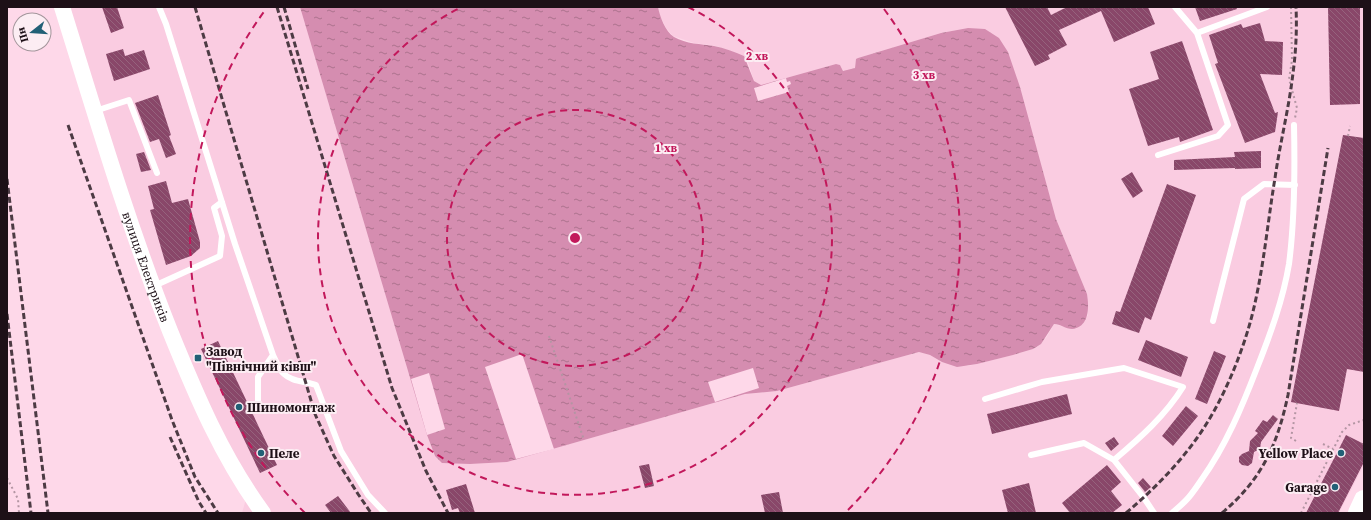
<svg xmlns="http://www.w3.org/2000/svg" width="1371" height="520" font-family="'Source Serif 4',serif">
<defs>
<pattern id="water-ripples" width="26" height="14" patternUnits="userSpaceOnUse"><rect width="26" height="14" fill="#d58db0"/><path d="M2 4q2-2 4 0t4 0M15 11q2-2 4 0t4 0" fill="none" stroke="#ac728e"/></pattern>
<pattern id="building-back-hatch" width="6" height="6" patternUnits="userSpaceOnUse"><rect width="6" height="6" fill="#894769"/><path d="M-1 5l2 2M0 0l6 6M5-1l2 2" fill="none" stroke="#96637d"/></pattern>
</defs>
<rect width="100%" height="100%" fill="#fed8e9"/>
<path fill="#facce1" d="M62 7H300L427 435 435 456 470 464 507 462 745 394 777 391 919 352 930 355 942 362 968 366 977 364 1013 355 1033 349 1046 338 1054 324 1071 329 1078 327 1085 320 1088 315V305L1087 294 1056 219 1028 118 968 28 941 33 858 58 856 61 855 68 848 71H843L840 65 836 64 761 85 754 81 748 62 744 56 737 53 716 46 694 43 673 36 666 28 660 16 658 7H1364V465L1339 513H242L248 492 197 398Z"/>
<path fill="url(#water-ripples)" d="M300 7H658C660 17 665 31 674 37 686 44 701 44 714 46 724 48 735 52 744 56L754 81 761 85 836 64 840 65 843 71 855 68 856 59 858 58 941 33 968 28 985 29 999 38 1008 52 1020 87 1056 219 1087 294C1089 306 1090 327 1072 329 1066 329 1060 324 1054 324L1041 344 1033 349 1013 355 977 364 957 367 942 362 930 355 919 352 777 391 745 394 507 462 470 464 442 463 435 456 427 435Z"/>
<path fill="#fed8e9" d="M786 78 787 82 790 81 791 84 787 86 789 92 758 101 754 88Z
M522 354 554 449 516 459 485 367Z
M753 368 759 388 715 402 708 382Z
M429 373 445 429 427 435 411 379Z"/>
<path fill="url(#building-back-hatch)" d="M102 7H117L124 28 111 33Z
M1005 7H1047L1051 15 1067 7H1148L1155 24 1114 42 1101 11 1059 30 1067 45 1048 55 1050 59 1035 66Z
M1195 7H1236L1237 9 1200 21Z
M1328 7H1360V104L1330 105Z
M1260 23 1265 41 1283 42 1282 75 1260 74 1275 113 1278 112 1275 132 1245 143 1215 64 1218 63 1209 35 1241 24 1243 28Z
M1182 41 1213 130 1180 142 1179 137 1148 146 1129 89 1159 79 1150 52Z
M123 49 125 56 144 50 150 69 114 81 106 54Z
M158 95 171 135 169 136 176 154 166 158 159 139 150 142 135 103Z
M1343 135 1364 138V372L1347 369 1339 411 1291 402Z
M1261 151V168L1235 169V168L1174 170V160L1235 157 1234 152Z
M144 152 151 170 141 172 136 154Z
M1132 172 1143 191 1133 198 1121 179Z
M166 181 172 203 188 199 200 242V248L191 256 166 265 150 210 154 209 148 186Z
M1167 184 1196 195 1151 320 1145 317 1139 333 1112 324 1116 311 1120 312Z
M1146 340 1188 357 1181 377 1138 360Z
M218 341 277 465 260 473 201 349Z
M1214 351 1226 356 1207 404 1195 399Z
M1067 394 1072 414 992 434 987 414Z
M1186 406 1198 416 1173 446 1162 436Z
M1273 415 1278 419 1261 442 1260 449 1254 452 1252 463 1248 466 1242 465 1239 462V457L1242 454 1249 451 1250 441 1258 433 1255 431 1263 420 1267 422Z
M1346 435 1364 444V462L1338 513H1306Z
M1114 437 1119 444 1111 451 1105 443Z
M649 464 654 486 645 488 639 466Z
M1107 465 1121 482 1111 491 1122 505 1112 513H1070L1062 503Z
M1143 478 1151 487 1145 492 1138 483Z
M1029 483 1036 513H1008L1002 490Z
M466 484 475 513H460L458 508 452 510 446 490Z
M779 492 783 513H765L761 495Z
M338 496 351 513H331L325 505Z"/>
<g fill="none" stroke-linecap="round" stroke-linejoin="round">
<path stroke="#b395a3" stroke-width="2" stroke-dasharray="2 3" stroke-linecap="butt" d="M1291 7 1292 60 1289 79 1297 108 1295 118
M1348 136 1350 126
M549 336 584 440
M1296 441 1291 438 1297 403
M1323 444 1333 449
M7 478 18 499 19 513
M1301 513 1342 432 1349 425 1364 420"/>
<path stroke="#fff" stroke-width="6" d="M159 7 166 24 235 244 273 355 258 377V401
M1175 7 1197 33 1267 7
M95 111 129 100 157 173
M1158 155 1218 136 1228 125 1197 33
M154 286 220 256 222 236 214 208 222 202
M1213 321 1244 199 1264 184 1295 185
M273 355C276 361 279 370 284 374 292 382 306 381 316 385L341 451 368 495 385 513
M985 399 1042 382 1124 368 1183 387C1165 416 1140 438 1114 460
M1031 455 1084 443 1114 460 1144 498 1154 513
M1172 513C1178 508 1184 503 1189 497 1194 491 1198 485 1202 479 1226 445 1242 407 1257 368 1270 335 1283 300 1289 264 1295 218 1295 171 1294 125"/>
<path stroke="#fff" stroke-width="16" id="s1" d="M62 7C96 116 128 225 170 331 196 395 222 457 263 513"/>
<path stroke="#fff" stroke-width="20" d="M1358 513 1364 500"/>
<path stroke="#4d3b44" stroke-width="3" stroke-dasharray="6 3" stroke-linecap="butt" d="M195 7 315 414 334 456 358 494 371 513
M277 7 392 388 426 471 448 513
M284 7 308 89
M68 125 172 420 195 477 218 513
M7 179 48 513
M7 314 31 513
M170 437 199 502 206 513
M1126 513C1152 491 1177 466 1197 438 1220 406 1239 362 1250 323 1263 276 1267 226 1275 178 1280 143 1289 108 1293 73 1296 51 1297 29 1296 7
M1222 513C1262 479 1277 446 1288 395L1328 148"/>
</g>
<g fill="none" stroke="#c2185b" stroke-width="2" stroke-dasharray="7 5">
<circle cx="575" cy="238" r="128"/>
<path d="M688 7A257 257 0 1 1 462 7"/>
<path d="M305 513A385 385 0 0 1 266 9M884 9A385 385 0 0 1 845 513"/>
</g>
<g fill="#216076" stroke="#fcedf3" stroke-width="1.5">
<rect x="194" y="354" width="8" height="8" rx="2"/>
<circle cx="239" cy="407" r="4"/>
<circle cx="261" cy="453" r="4"/>
<circle cx="1341" cy="453" r="4"/>
<circle cx="1335" cy="487" r="4"/>
</g>
<g text-anchor="middle" stroke-width="4" stroke-linejoin="round" paint-order="stroke">
<g font-size="13" fill="#1d1017" stroke="#fcedf3">
<text dy="5" stroke="none"><textPath href="#s1" startOffset="273">вулиця Електриків</textPath></text>
</g>
<g font-size="13" font-weight="bold" fill="#1d1017" stroke="#fcedf3" text-anchor="start">
<text x="206" y="356">Завод<tspan x="206" dy="15">"Північний кiвш"</tspan></text>
<text x="247" y="412">Шиномонтаж</text>
<text x="269" y="458">Пеле</text>
<text x="1333" y="458" text-anchor="end">Yellow Place</text>
<text x="1327" y="492" text-anchor="end">Garage</text>
</g>
</g>
<circle cx="575" cy="238" r="6" fill="#c2185b" stroke="#fcedf3" stroke-width="2"/>
<g font-size="12" text-anchor="middle" font-weight="bold" fill="#c2185b" stroke="#fcedf3" stroke-width="4" stroke-linejoin="round" paint-order="stroke">
<text x="757" y="60">2 хв</text>
<text x="924" y="79">3 хв</text>
<text x="666" y="152">1 хв</text>
</g>
<rect width="1371" height="520" fill="none" stroke="#1d1017" stroke-width="16"/>
<g transform="translate(32 32) rotate(253)"><circle r="19" fill="#fcedf3" stroke="#a3959b"/>
<path d="M0-3L7 15L0 10L-7 15Z" fill="#216076"/>
<text y="-6" font-size="11" font-weight="bold" text-anchor="middle" fill="#1d1017">Пн</text>
</g>
</svg>
